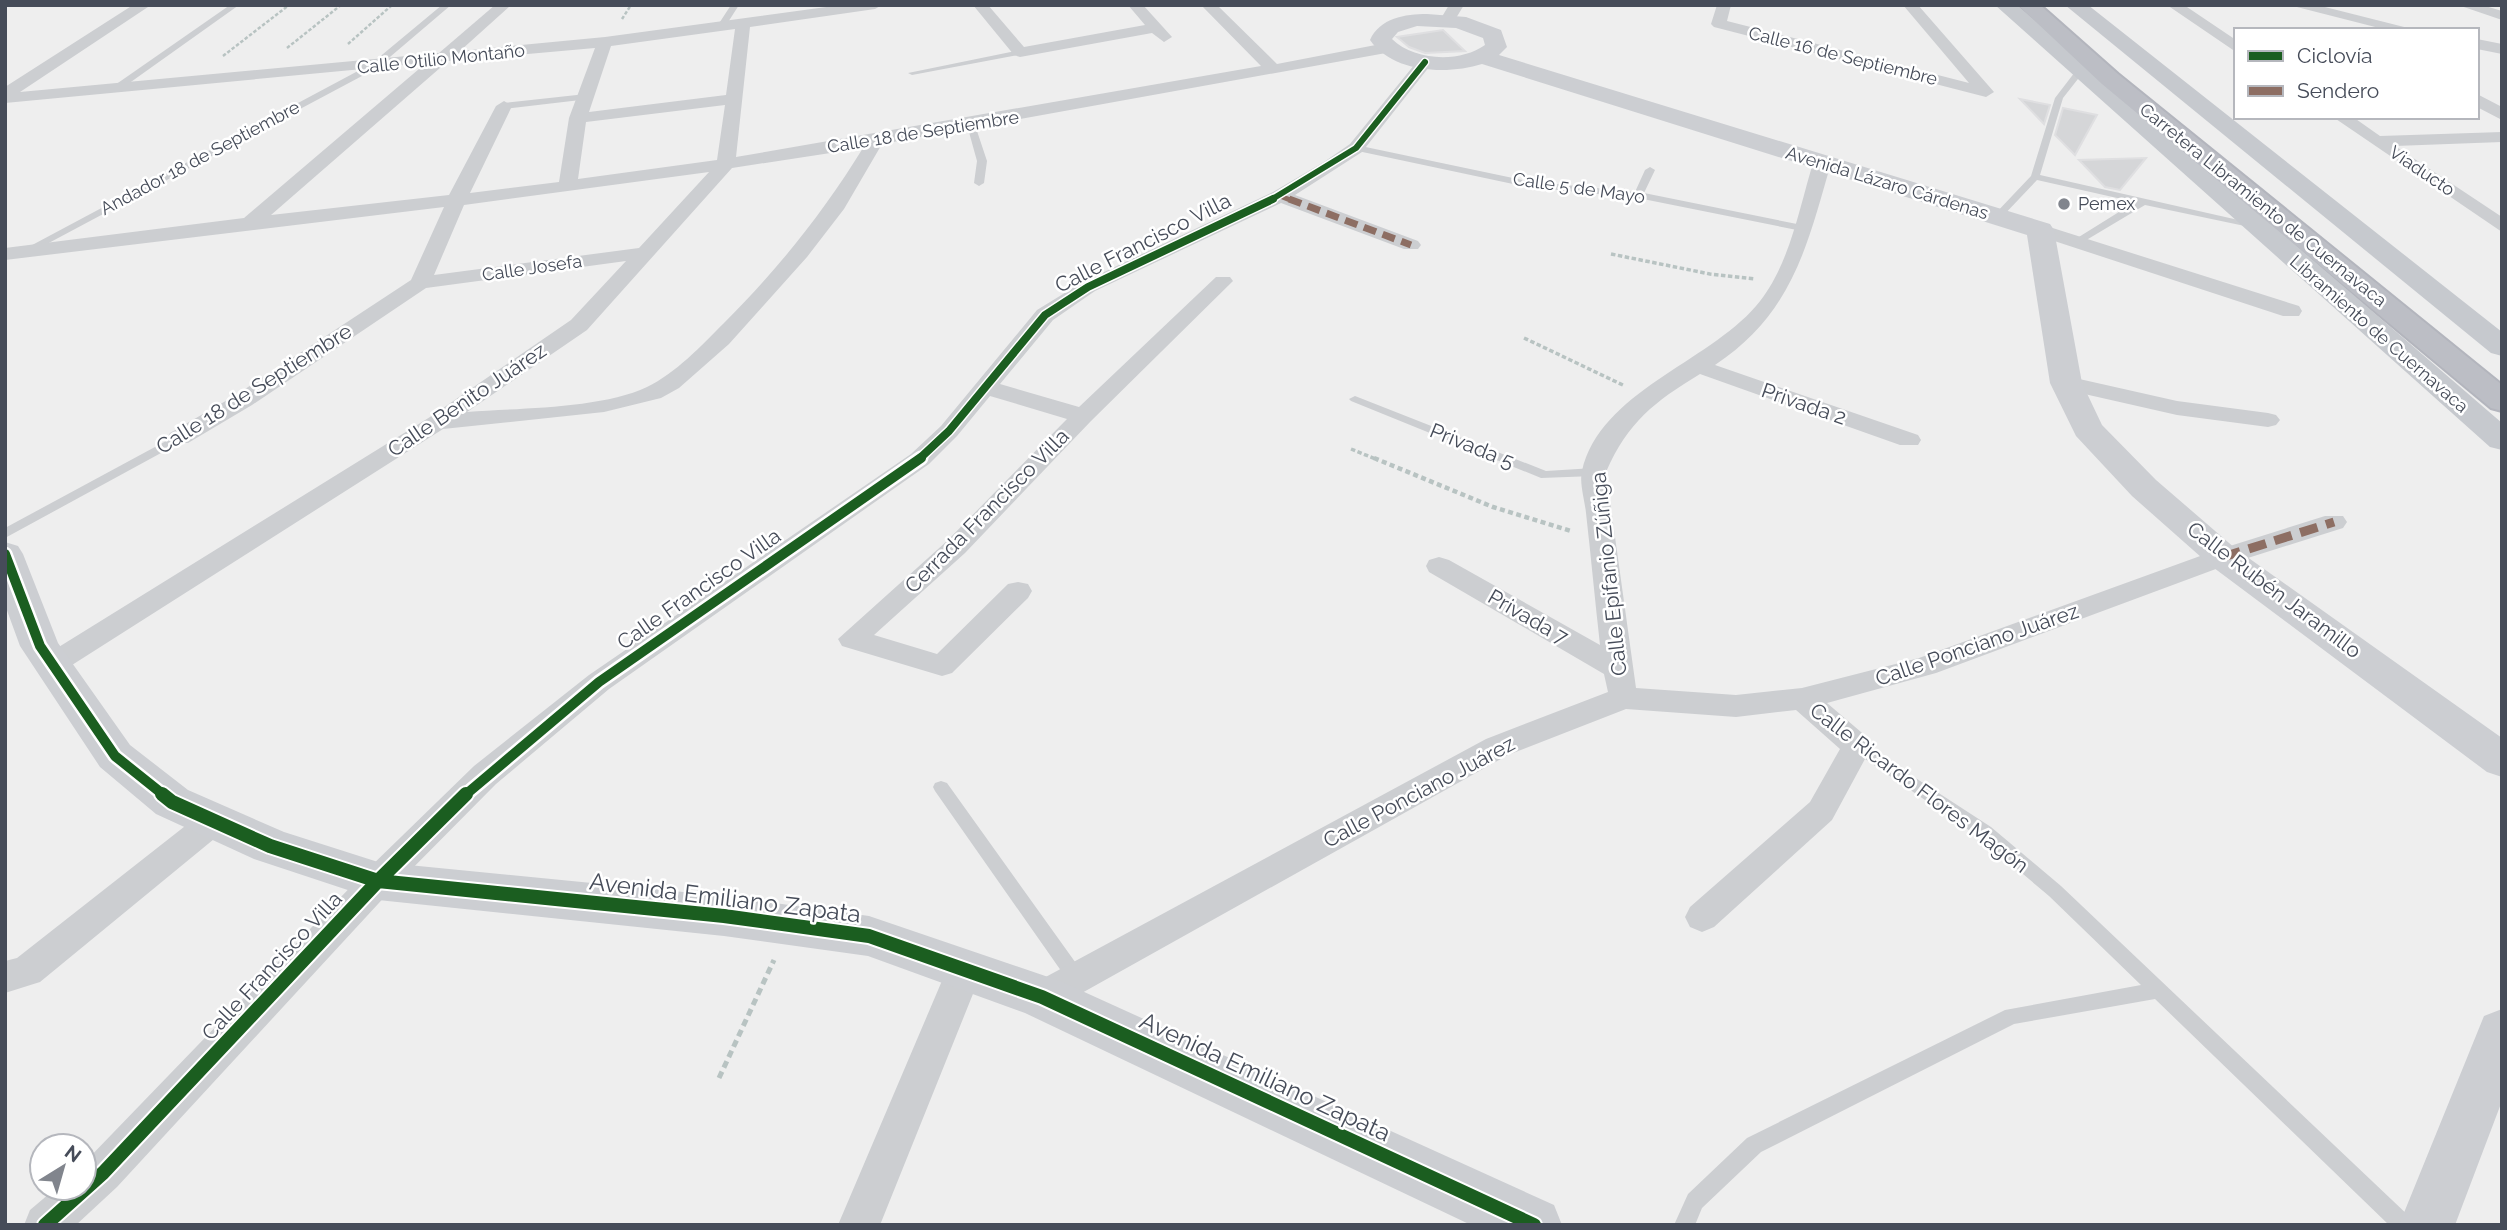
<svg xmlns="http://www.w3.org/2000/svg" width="2507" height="1230" font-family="Raleway,sans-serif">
<rect width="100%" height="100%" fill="#eee"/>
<path fill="#d5d6d8" stroke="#dfdfe1" stroke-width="2" d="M1443 30 1465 51 1425 53 1409 47 1397 37Z
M2020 99 2050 105 2044 124Z
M2063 108 2097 115 2075 155 2055 135Z
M2146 158 2120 190 2105 187 2079 160Z"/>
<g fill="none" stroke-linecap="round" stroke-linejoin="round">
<defs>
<path id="highway" d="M2018 5H2040L2118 74 2502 385V411L2491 408 2102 84Z"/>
</defs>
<use href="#highway" stroke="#b3b5bd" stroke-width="4"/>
<path stroke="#b8c3c2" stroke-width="2.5" stroke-dasharray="3.5 2" stroke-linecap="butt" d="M622 19 631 5
M348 44 392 5
M287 48 341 5
M223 56 289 5"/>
<path stroke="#b8c3c2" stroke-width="3.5" stroke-dasharray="4.5 2.5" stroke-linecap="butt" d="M1611 254 1710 274 1755 279
M1524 338 1625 386
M1351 449 1378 460"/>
<path stroke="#b8c3c2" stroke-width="4.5" stroke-dasharray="5 3.5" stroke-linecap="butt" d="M1374 458 1493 507 1571 531"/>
<path stroke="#b8c3c2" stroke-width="5" stroke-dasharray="7 4.5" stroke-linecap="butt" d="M719 1078 774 960"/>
<path fill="#ccced1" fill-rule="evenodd" d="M230 5H239L121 89H115V85Z
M442 5H451L377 68 30 253 21 251 371 64Z
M731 5H739L723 30H717L716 28Z
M1020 50 1024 52 1023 54 912 75 908 73Z
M2078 68 2085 70 2063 98 2040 175 2256 224 2259 225V229L2145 205 2078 245 2073 242 2074 240 2135 202 2037 180 2000 219H1994V215L2031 176 2055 98Z
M586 94 590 97 589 99 504 109 500 106 504 103Z
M971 122 975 125 987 161 984 183 979 186 974 183 977 161 967 125Z
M1356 145 1527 181 1635 192 1645 170 1650 167 1655 170 1644 193 1802 225 1807 228 1802 231 1638 198 1527 187 1353 150 1352 148Z
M1355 396 1546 471 1594 468 1600 472 1594 476 1541 478 1351 401 1349 399Z
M179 434 185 438 183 441 5 538V528Z
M1857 740 1991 827 2061 886 2411 1218 2414 1225H2389L2155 999 2014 1024 1761 1152 1702 1208 1695 1225H1674L1688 1194 1747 1138 2005 1010 2141 985 2049 896 1979 837 1852 750 1849 746 1852 742Z
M941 781 947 783 1083 973 1086 979 1083 985 1077 987 1071 985 935 791 933 787 935 783Z"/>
<path fill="#ccced1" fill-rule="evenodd" d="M133 5H151L20 92 439 53 495 5H511L460 51 605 37 841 5H882L875 9 750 27 736 157 1261 66 1201 5H1217L1277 64 1386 43 1394 48 1386 53 882 144 844 209 807 257 729 344 679 388 661 398 604 412 443 429 61 672 51 675 41 672 36 665 41 658 430 417 571 320 626 261 426 288 252 405 188 443H170L167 438 170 433 236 395 411 280 444 207 5 260V248L244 218 426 63 5 103V87ZM735 29 726 95 589 112 611 46ZM595 48 569 118 559 182 470 193 512 106 504 101 496 106 449 195 271 215 448 61ZM725 105 717 160 578 179 586 122ZM863 148C823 213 778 269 724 323 701 346 676 373 647 387 601 409 518 408 467 412L587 330 732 168ZM709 172 639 248 434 275 464 205Z
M973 5H988L1024 47 1145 25 1128 5H1143L1172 37 1164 42 1152 33 1020 57 1014 55Z
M1449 5H1464L1453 23 1448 25 1440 20Z
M1717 5H1731L1727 21 1969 83 1903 5H1918L1994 92 1986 97 1714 27 1711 24Z
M2167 5H2184L2236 40V52Z
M2289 5H2317L2416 30H2387Z
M2458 5H2482L2502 11V20Z
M2477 39 2502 44V54L2477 49Z
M1425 57 1433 62 1362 152 1295 195 1418 241 1421 245 1418 249H1404L1281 203 1095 291 1053 320 1000 384 1079 407 1216 277H1230L1233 281 1091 421 965 553 874 635 937 654 1008 584 1018 582 1028 584 1032 591 1028 598 952 673 942 676 842 646 838 639 947 541 1067 419 990 396 957 436 929 464 609 689 496 784 390 891 117 1187 76 1225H24L30 1210 56 1188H84V1163L366 871 474 766 589 675 911 454 941 426 1037 310 1081 283 1273 192 1324 162 1350 144 1419 59Z
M2477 94 2502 107V120L2477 107Z
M2333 117H2353L2380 136 2502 132V142L2395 146 2502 217V232Z
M1822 158 1831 163C1807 247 1792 314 1715 365L1918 435 1921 440 1918 445H1900L1700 374C1654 402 1628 422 1606 472L1636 688 1736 695 1802 688 1919 658 2214 551 2325 516H2343L2347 522 2343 528 2232 563 1936 673 1827 703 1868 738 1872 746 1832 820 1714 927 1702 932 1690 927 1685 917 1690 907 1810 802 1840 749 1796 710 1736 717 1626 709 1508 755 1055 1008 1042 1013 1029 1008 1024 997 1029 986 1486 739 1608 692 1604 674 1429 572 1426 566 1429 560 1439 557 1449 560 1600 645C1595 601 1591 557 1586 513 1585 501 1579 483 1582 471 1600 392 1707 363 1756 306 1789 268 1799 209 1813 163Z
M2040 224 2299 306 2302 311 2299 316H2283L2033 234 2030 230Z
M2066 376 2177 401 2268 413 2276 415 2280 420 2276 425 2268 427 2177 415 2058 388 2055 383Z
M214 808 225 812 230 821 225 830 40 982 5 993V961L17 958 203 812Z
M965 954 978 958 983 969 880 1225H838L947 969 952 958Z"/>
<path fill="#ccced2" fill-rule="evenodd" d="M1427 14 1466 17 1501 30 1507 47 1499 55 2050 224 2054 230 2082 383 2102 425 2156 480 2236 549 2502 738V777L2487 772 2210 565 2132 496 2076 436 2050 383 2027 235 1482 64C1447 75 1393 73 1370 40 1380 18 1405 14 1427 14ZM1417 26 1456 28 1483 38 1485 45C1460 63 1414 61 1392 39L1398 32Z
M5 542 18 546 23 554 58 643 130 745 188 790 284 832 378 862 724 896 869 916 1060 981 1554 1205 1562 1225H1471L1025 1013 868 956 724 936 378 900 254 859 156 814 100 767 20 646 5 605Z
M2502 1009V1101L2455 1225H2399L2484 1016Z"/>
<path fill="#c6c9ce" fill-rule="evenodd" d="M1995 5H2017L2502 423V450L2490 447Z
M2065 5H2088L2502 332V356L2491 353Z"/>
<use href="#highway" fill="#bcbec5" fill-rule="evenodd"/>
<path stroke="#8d6e63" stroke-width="5" stroke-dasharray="10 5" stroke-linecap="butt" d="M1280 196 1293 201"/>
<path stroke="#8d6e63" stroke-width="7" stroke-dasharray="13 7" stroke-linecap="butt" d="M1289 199 1411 245"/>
<path stroke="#8d6e63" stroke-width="9" stroke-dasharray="18 9" stroke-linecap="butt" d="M2223 557 2334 522"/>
<defs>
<path id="cycleway-far3" d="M1269 201 1356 148 1425 62"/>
<path id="cycleway-far2" d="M918 460 949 431 1045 315 1088 287 1273 199"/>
<path id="cycleway-far1" d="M5 554 40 646 115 756 165 796
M464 796 599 682 921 458"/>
<path id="cycleway" d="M162 794 172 802 270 846 378 881 724 916 869 936 1042 997 1534 1225
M45 1225 103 1173 378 881 466 794"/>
</defs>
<use href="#cycleway-far3" stroke="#fff" stroke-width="9"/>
<use href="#cycleway-far2" stroke="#fff" stroke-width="11"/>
<use href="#cycleway-far1" stroke="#fff" stroke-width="15"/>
<use href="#cycleway" stroke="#fff" stroke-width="18"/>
<use href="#cycleway-far3" stroke="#1b5e20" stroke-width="6"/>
<use href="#cycleway-far2" stroke="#1b5e20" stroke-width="8"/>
<use href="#cycleway-far1" stroke="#1b5e20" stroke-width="10"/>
<use href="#cycleway" stroke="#1b5e20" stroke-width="14"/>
</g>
<circle fill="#81858d" stroke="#fff" stroke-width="2.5" cx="2064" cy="204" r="7"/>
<g text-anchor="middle" stroke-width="5" stroke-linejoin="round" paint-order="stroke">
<g font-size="18" fill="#464c59" stroke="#fff">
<text transform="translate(1843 56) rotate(14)" y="6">Calle 16 de Septiembre</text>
<text transform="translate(441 59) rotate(-6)" y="6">Calle Otilio Montaño</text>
<text transform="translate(923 132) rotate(-9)" y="6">Calle 18 de Septiembre</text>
<text transform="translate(200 158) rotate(-28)" y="6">Andador 18 de Septiembre</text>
<text transform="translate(2422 171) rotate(34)" y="6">Viaducto</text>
<text transform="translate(1887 183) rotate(17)" y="6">Avenida Lázaro Cárdenas</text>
<text transform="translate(1579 188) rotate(8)" y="6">Calle 5 de Mayo</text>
<text transform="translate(2263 205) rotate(39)" y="6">Carretera Libramiento de Cuernavaca</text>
<text transform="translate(532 268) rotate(-8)" y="6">Calle Josefa</text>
<text transform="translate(2379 334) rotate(41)" y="6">Libramiento de Cuernavaca</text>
</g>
<g font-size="18" fill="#464c59" stroke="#fff" text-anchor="start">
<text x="2078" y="210">Pemex</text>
</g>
<g font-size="21" fill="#464c59" stroke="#fff">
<text transform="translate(1143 243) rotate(-27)" y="7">Calle Francisco Villa</text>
<text transform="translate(254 389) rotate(-32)" y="7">Calle 18 de Septiembre</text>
<text transform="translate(467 400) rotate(-34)" y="7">Calle Benito Juárez</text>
<text transform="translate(1804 404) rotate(19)" y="7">Privada 2</text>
<text transform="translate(1472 446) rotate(22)" y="7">Privada 5</text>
<text transform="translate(987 511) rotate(-45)" y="7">Cerrada Francisco Villa</text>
<text transform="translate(1609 574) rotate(-96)" y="7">Calle Epifanio Zúñiga</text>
<text transform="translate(699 589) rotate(-35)" y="7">Calle Francisco Villa</text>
<text transform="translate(2274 590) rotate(37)" y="7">Calle Rubén Jaramillo</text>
<text transform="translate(1528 617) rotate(30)" y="7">Privada 7</text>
<text transform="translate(1977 645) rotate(-19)" y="7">Calle Ponciano Juárez</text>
<text transform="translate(1919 788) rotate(37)" y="7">Calle Ricardo Flores Magón</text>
<text transform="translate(1419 792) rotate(-28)" y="7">Calle Ponciano Juárez</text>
<text transform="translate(272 966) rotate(-47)" y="7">Calle Francisco Villa</text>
</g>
<g font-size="24" fill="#464c59" stroke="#fff">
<text transform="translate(725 898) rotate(7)" y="8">Avenida Emiliano Zapata</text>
<text transform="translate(1265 1077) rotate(25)" y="8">Avenida Emiliano Zapata</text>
</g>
</g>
<rect width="2507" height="1230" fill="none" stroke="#464c59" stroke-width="14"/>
<rect x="2234" y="28" width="245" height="91" fill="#ffffff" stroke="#b5b7bd" stroke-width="2"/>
<rect x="2248" y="51" width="35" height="10" fill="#1b5e20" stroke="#b5b7bd" stroke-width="2"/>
<text x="2297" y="63" font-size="21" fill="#464c59">Ciclovía</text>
<rect x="2248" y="86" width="35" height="10" fill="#8d6e63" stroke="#b5b7bd" stroke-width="2"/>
<text x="2297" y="98" font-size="21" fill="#464c59">Sendero</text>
<g transform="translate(63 1167) rotate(37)"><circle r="33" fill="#ffffff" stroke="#b5b7bd" stroke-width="2"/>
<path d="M0-5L12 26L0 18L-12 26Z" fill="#81858d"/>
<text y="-10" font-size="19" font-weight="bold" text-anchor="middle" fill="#464c59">N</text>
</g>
</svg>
